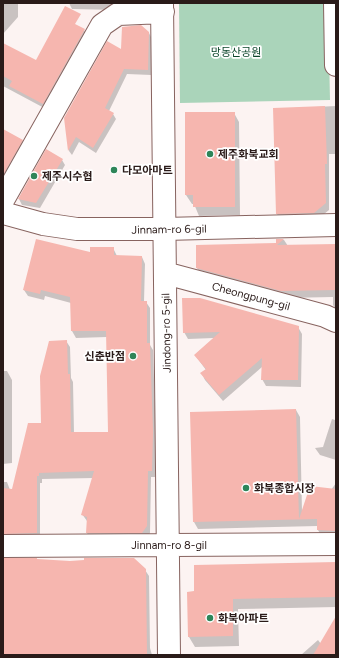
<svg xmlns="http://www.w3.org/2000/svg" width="339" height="658" font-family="Figtree,'Noto Sans KR',sans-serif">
<rect width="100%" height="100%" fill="#fcf3f2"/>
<path fill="#aad4ba" d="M179 3H328L330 100 180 103Z"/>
<path fill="#0003" d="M3 3H18V17L3 34Z
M69 3H156L118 10 72 9Z
M60 17 84 30 88 36 46 109 3 86V44L36 62Z
M149 33 152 39 151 75 127 74 109 111 113 114 116 119 96 153 79 142 72 155 69 151 65 118 122 50Z
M336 106V154H329V210L318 219 281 220 277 214 274 109Z
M186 113H234L239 122 240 215 199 216 194 204H192L186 195Z
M3 130 22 140 25 146 3 185Z
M47 150 62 160 65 165 40 208 22 205 19 199Z
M277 240H284L288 246 336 245V310L333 305V297L285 298 201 275 197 268 277 244Z
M3 243 4 245 3 280Z
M113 248 117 256 142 257 145 264 144 302H146L150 308V345L153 350 156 439 155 477H151L150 533 145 539H90L87 533V521L82 514 94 478 42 479V483H40V539L3 541V482H7L10 490H13L42 424 66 341 70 347 71 378 73 382 74 433H109L107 337 76 338 72 331 71 303 45 296 44 300 28 296 24 290 90 254Z
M298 327 302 334 301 387 266 386 262 379V367L223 401 205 380 202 374 206 370 195 355 214 338 188 339 184 332Z
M3 371H7L12 380V463L3 464Z
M296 410 300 417 302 512 331 490 336 483V538L322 537 318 530V526L198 529 194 522Z
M332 419 335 420 336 419V460L320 455 315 448 323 447Z
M336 563V607L238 609 239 646 195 647 189 637 195 592Z
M3 564 145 570 149 576 150 648 152 655H3Z
M336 625V655H301L318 640 321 644Z"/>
<path fill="#f6b6af" d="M65 6 81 14 75 24 85 29 43 104 9 86 12 81 3 76V43L36 60Z
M141 25 149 32 148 70 124 69 105 108 114 113 93 148 76 137 68 151 64 118 107 41 121 49 122 27Z
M325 106 327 164H325L326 203 314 213 276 214 273 108Z
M185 112H235V207H193V195H185Z
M3 129 23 140 3 175Z
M46 149 63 159 36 203 18 199Z
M36 239 90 252V247H114V255L142 256 141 301H147V343H150L153 432 152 471H148L147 526 142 533H86L87 517 81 515 94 471 39 473V476H37V533L3 534V488L12 489 28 423H41L40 376 49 341 67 340 68 374H70L71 432H108L106 331H71L70 297 41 290 40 294 23 290Z
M276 239H284L277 245 336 244V290L281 291 196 268V245L276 243Z
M182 298H200L299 326 298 380H261L262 358 219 395 200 373 206 369 194 355 220 332 183 333Z
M296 409 299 519 310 486 336 489V531L317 530V519L193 522 190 412Z
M3 558H37V559L70 561 84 560V558H134L146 569 147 655H3Z
M336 562V597L233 599V636L188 637 187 592 194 591V565Z
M336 616V655H313Z"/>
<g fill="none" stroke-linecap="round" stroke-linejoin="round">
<defs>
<path id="minor" d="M162 3 169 655
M335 3 336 65
M3 200 102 25 118 14 163 12
M3 213 43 224 77 229H164L336 225
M165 273 325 316 336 321
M3 546 336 544"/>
</defs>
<use href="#minor" stroke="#87635f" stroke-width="24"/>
<use href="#minor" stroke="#fff" stroke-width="22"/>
</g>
<g fill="#2e8559" stroke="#fff" stroke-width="1.5">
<circle cx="210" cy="154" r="4"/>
<circle cx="114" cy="170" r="4"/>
<circle cx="34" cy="176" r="4"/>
<circle cx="133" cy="356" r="4"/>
<circle cx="246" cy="488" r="4"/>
<circle cx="210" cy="618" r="4"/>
</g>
<g text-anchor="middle" stroke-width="3.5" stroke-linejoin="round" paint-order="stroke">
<g font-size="11" fill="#0b452a" stroke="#fff">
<text x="236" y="56">망동산공원</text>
</g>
<g font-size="11" font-weight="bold" fill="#2a1b19" stroke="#fff" text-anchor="start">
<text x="218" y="158">제주화북교회</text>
<text x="122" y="174">다모아마트</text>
<text x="42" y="180">제주시수협</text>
<text x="125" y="360" text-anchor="end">신춘반점</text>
<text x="254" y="492">화북종합시장</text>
<text x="218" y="622">화북아파트</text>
</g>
<g font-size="11" fill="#2a1b19" stroke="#fff">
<text transform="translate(169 229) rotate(-1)" y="4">Jinnam-ro 6-gil</text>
<text transform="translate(251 296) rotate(15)" y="4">Cheongpung-gil</text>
<text transform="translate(166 333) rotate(-91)" y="4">Jindong-ro 5-gil</text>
<text x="169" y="549">Jinnam-ro 8-gil</text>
</g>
</g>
<rect width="339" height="658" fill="none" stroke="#2a1b19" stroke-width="8"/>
</svg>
